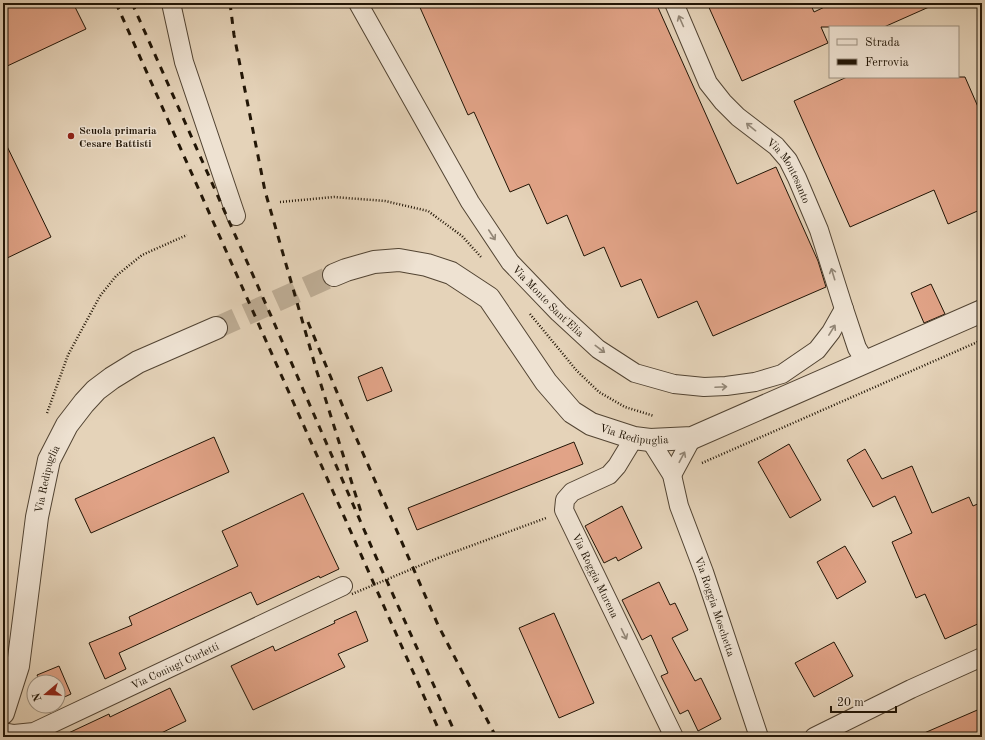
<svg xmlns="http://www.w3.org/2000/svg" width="985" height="740" font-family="'Old Standard TT',serif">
<rect width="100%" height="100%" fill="#e5d3b9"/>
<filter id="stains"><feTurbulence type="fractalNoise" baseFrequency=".005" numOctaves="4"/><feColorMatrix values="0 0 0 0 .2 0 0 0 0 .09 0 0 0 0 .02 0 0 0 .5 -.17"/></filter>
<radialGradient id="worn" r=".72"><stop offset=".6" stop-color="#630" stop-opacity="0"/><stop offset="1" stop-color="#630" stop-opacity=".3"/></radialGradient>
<path fill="#e1a387" stroke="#211506" d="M3 3H73L86 29 3 68Z
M418 3H656L737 184 776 167 818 261 826 287 713 336 697 301 658 318 641 279 621 287 604 247 584 256 567 215 547 224 529 184 510 192 474 112 468 115Z
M707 3H810L814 12 833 3H938L884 27H821L828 43 742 81Z
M847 77H965L982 116V209L948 224 934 190 850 227 794 101Z
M3 138 51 237 3 260Z
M931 284 945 314 924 323 911 293Z
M382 367 392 391 367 401 358 377Z
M214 437 229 472 91 533 75 499Z
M574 442 583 464 417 530 408 508Z
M789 444 821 500 790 518 758 462Z
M865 449 882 479 912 466 932 513 969 497 973 506 982 502V622L945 639 925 594 916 598 892 542 912 533 895 496 873 507 847 460Z
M303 493 339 569 320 578 319 576 257 605 251 592 119 653 126 669 105 679 89 643 132 625 129 617 238 566 222 531Z
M622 506 642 548 618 561 616 557 604 563 585 526Z
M845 546 866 582 837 599 817 562Z
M659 582 670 605 675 603 688 630 672 638 695 681 701 678 721 719 698 731 688 710 680 714 661 676 668 673 651 635 642 640 622 600Z
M356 611 368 641 338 654 345 667 253 710 231 666 273 646 275 651 335 623 334 621Z
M554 613 594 703 559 718 519 628Z
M834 642 853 676 814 697 795 663Z
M59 666 71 694 58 700V682H40L37 675Z
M170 688 186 721 153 737H60L109 714 110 717Z
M34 690V703L29 692Z
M982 708V737H915Z"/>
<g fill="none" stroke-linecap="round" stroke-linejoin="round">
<path stroke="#bead95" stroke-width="22" stroke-dasharray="22 11" stroke-linecap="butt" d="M216 328 334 275"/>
<defs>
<g id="minor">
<path d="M171 3 184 62 236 216"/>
<path id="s1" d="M358 3 470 202 510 262 559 313 598 349 635 373 674 384 704 387 726 386 755 382 782 374 817 350 831 332 844 309"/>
<path id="s2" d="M674 3 708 83 723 102 738 117 776 146 788 160 797 178 819 230 844 309 857 348 866 363"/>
<path id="s3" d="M634 438 617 466 609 475 572 492 565 500 564 510 674 737"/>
<path id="s4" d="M650 440 672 475 679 506 704 572 759 737"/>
<path d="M672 475 692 438"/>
<path id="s5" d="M3 732 14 734 34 732 343 586"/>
<path d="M814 737 911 689 982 657"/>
</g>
<g id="tertiary">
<path id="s6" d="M334 275 346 270 374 262 399 260 427 265 451 273 489 298 546 382 572 412 591 424 634 438 650 440 692 438 982 311"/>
<path id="s7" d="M3 713 18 666 37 517 49 460 67 425 84 403 96 390 112 378 138 362 216 328"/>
</g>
</defs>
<use href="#minor" stroke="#524433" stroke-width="20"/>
<use href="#tertiary" stroke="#524433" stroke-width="24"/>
<path stroke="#211506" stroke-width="2.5" stroke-dasharray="1 2" stroke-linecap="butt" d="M280 202 334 197 385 201 428 211 462 236 481 257
M530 314 577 371 599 392 625 407 654 416
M47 413 68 355 100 296 116 276 142 255 187 235
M702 463 982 340
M438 558 546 518"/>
<use href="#minor" stroke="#eee2d2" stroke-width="18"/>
<use href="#tertiary" stroke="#eee2d2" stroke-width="22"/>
<path stroke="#211506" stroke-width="3" stroke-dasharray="7 7" stroke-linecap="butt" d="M116 3 442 737
M132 3 272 318 372 548 457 737
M230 3 234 35 265 191 317 372 361 512
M308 322 348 419 438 625 496 737"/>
<path stroke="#211506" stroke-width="2.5" stroke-dasharray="1 2" stroke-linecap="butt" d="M352 594 438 558"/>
</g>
<defs><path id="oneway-shaft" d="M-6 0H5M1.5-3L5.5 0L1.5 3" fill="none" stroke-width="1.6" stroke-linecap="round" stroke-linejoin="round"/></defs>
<g stroke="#928676">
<use href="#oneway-shaft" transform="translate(681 21) rotate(-114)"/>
<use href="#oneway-shaft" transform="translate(751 127) rotate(-141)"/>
<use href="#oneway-shaft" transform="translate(492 235) rotate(57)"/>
<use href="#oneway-shaft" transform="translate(833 274) rotate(-107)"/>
<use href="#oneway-shaft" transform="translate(832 330) rotate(-58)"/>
<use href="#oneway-shaft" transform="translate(600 349) rotate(37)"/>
<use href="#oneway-shaft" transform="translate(721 387) rotate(-3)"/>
<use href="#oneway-shaft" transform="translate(682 457) rotate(-62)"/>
<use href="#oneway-shaft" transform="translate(624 634) rotate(64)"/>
</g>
<circle fill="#8f2418" stroke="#eee2d2" stroke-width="1.5" cx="71" cy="136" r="4"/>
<g text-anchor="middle" stroke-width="3" stroke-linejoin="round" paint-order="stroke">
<g font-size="11" font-weight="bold" fill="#211506" stroke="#eee2d2" text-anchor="start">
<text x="79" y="134">Scuola primaria<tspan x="79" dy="13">Cesare Battisti</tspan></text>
</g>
<g font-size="11" fill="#211506" stroke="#eee2d2">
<text dy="4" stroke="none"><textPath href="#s2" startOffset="208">Via Montesanto</textPath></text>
<text dy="4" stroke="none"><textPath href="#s1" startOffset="355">Via Monte Sant'Elia</textPath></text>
<text dy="4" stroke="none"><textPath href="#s6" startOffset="375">Via Redipuglia</textPath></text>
<text dy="4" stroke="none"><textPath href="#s7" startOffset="239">Via Redipuglia</textPath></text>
<text dy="4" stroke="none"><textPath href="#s3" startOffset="179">Via Roggia Murena</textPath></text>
<text dy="4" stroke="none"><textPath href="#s4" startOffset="180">Via Roggia Moschetta</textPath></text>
<text dy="4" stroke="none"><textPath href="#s5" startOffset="187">Via Coniugi Curletti</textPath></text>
</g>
</g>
<rect width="985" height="740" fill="none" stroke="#e5d3b9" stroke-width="16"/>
<rect x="4" y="4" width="977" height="732" fill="none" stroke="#211506" stroke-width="2"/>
<rect x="8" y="8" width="969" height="724" fill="none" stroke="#211506"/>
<rect x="829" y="26" width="130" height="52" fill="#eee2d2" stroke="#9c9080"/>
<rect x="837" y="39" width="20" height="6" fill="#eee2d2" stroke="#9c9080"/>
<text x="865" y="46" font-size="12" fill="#211506">Strada</text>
<rect x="837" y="59" width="20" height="6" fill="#211506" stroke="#9c9080"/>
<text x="865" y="66" font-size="12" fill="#211506">Ferrovia</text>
<g transform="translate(46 694) rotate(251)"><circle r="19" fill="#eee2d2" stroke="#9c9080"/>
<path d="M0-3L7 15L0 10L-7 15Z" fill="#8f2418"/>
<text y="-6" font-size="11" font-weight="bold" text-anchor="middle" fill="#211506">N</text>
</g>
<path d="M831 706v6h65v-6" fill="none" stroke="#211506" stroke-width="2"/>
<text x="837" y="706" font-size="12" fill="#211506" stroke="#eee2d2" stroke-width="3" paint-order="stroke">20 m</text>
<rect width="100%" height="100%" filter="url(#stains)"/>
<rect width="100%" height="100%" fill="url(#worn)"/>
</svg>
